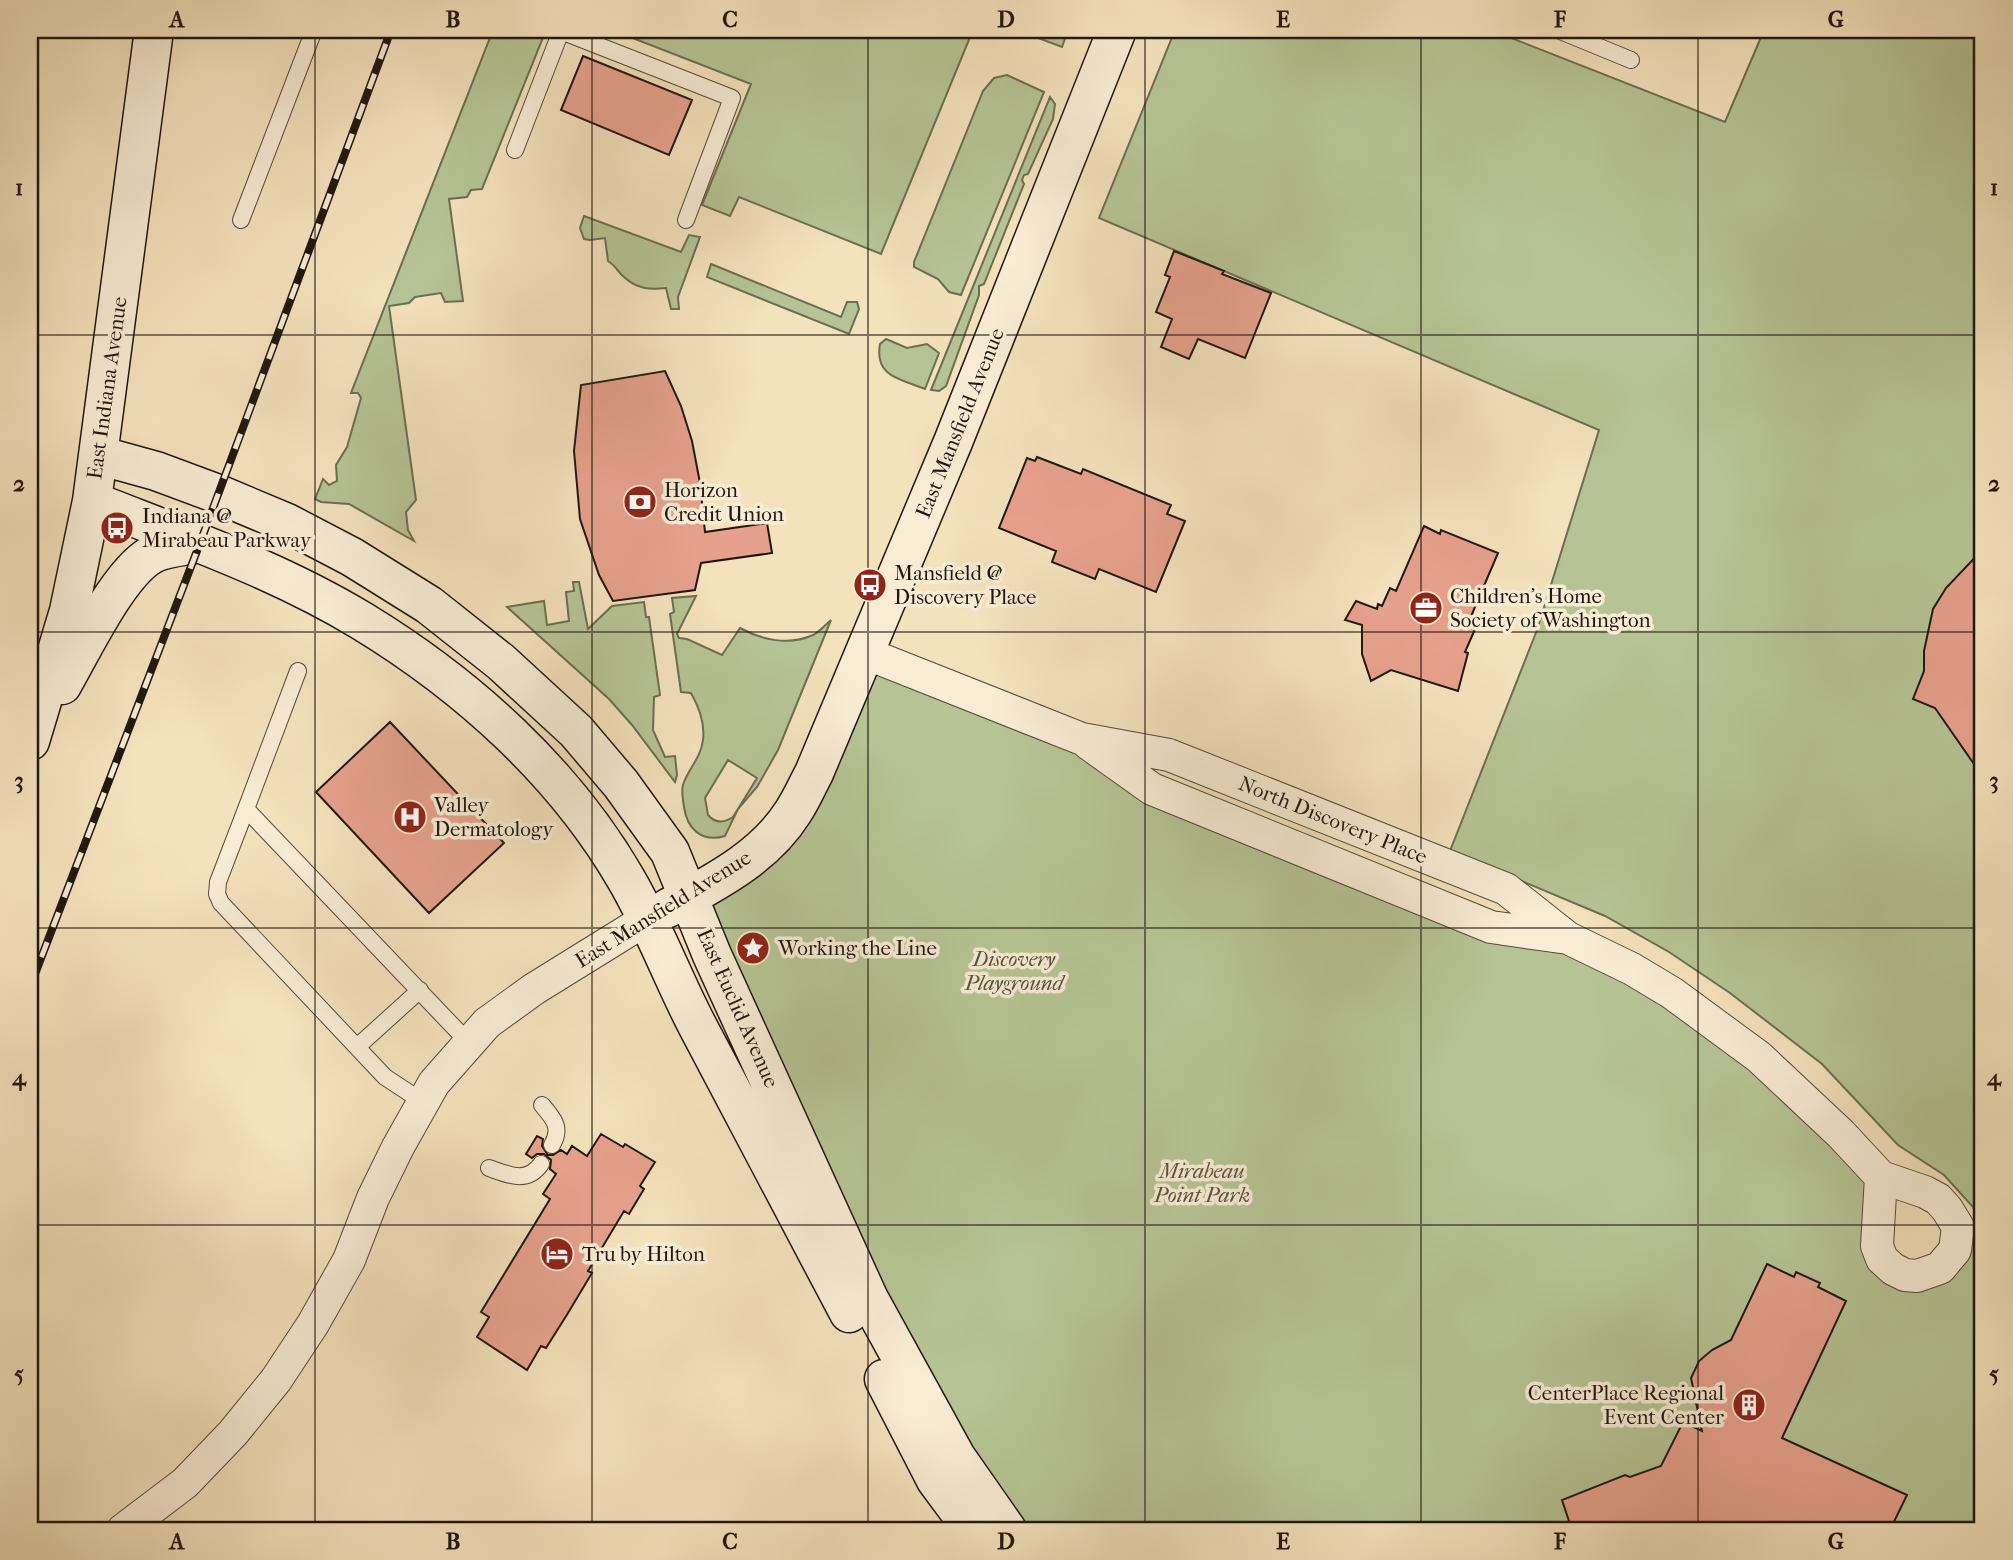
<svg xmlns="http://www.w3.org/2000/svg" width="2013" height="1560" font-family="'IM FELL French Canon',serif">
<rect width="100%" height="100%" fill="#f4e2bd"/>
<filter id="stains"><feTurbulence type="fractalNoise" baseFrequency=".00286" numOctaves="4"/><feColorMatrix values="0 0 0 0 .2 0 0 0 0 .09 0 0 0 0 .02 0 0 0 .5 -.17"/></filter>
<radialGradient id="worn" r=".72"><stop offset=".6" stop-color="#630" stop-opacity="0"/><stop offset="1" stop-color="#630" stop-opacity=".3"/></radialGradient>
<path fill="#b6c495" stroke="#6c6e52" stroke-width="2" fill-rule="evenodd" d="M493 30H546L482 189 471 190 467 197 449 199 463 301 445 302 441 293 415 297 409 303 389 306 416 500 406 512 408 530 414 541 349 504 321 502 315 499 323 479 329 485 337 481 336 465 347 447 361 398 358 393H351Z
M612 30H973L881 254 739 197 730 216 702 205 751 84Z
M1017 30H1068L1062 47Z
M1175 30H1491L1725 122 1764 30H1983V1530H1007L956 1457 689 896 760 850 865 653 1082 739 1152 789 1632 969 1881 1177 1877 1231 1917 1276 1958 1227 1979 1226 1973 1207 1944 1175 1898 1145 1822 1064 1730 993 1669 952 1605 916 1450 851 1537 630 1599 430 1099 218Z
M1007 75 1044 92 961 295 949 292 938 279 914 267V262L983 91 994 78Z
M1050 97 1055 104 1053 119 1028 174 1024 175 1022 180 1024 184 984 284 979 286V295L946 386 939 391 931 390Z
M584 216 681 252 689 235 700 237 678 297 679 309H671L666 288C650 290 637 289 624 277 618 272 615 265 608 261L605 238 590 240 584 239 580 228Z
M711 264 841 317 847 302H857L859 309 849 334 707 277Z
M886 339 907 348 927 344 939 353 925 389C901 379 874 377 880 344Z
M573 582H579L588 629 612 606 644 602 646 617H649L660 695 654 697 653 730 665 757 675 756 677 775 675 782 632 725 609 699 507 607 544 601 547 625 569 621 566 592 574 591Z
M696 596 677 634 679 638 687 639 722 655 740 628C762 640 789 646 813 635 819 632 825 625 831 620L778 750 757 787 738 809 725 836C702 843 687 829 684 807 683 799 681 792 683 785 688 769 701 758 703 740 705 724 699 707 691 693L681 692 670 614 674 612 672 598ZM728 760 757 778 733 817C724 823 715 823 708 815L705 798Z"/>
<path fill="#e6a18d" stroke="#21170f" stroke-width="2" d="M583 56 692 100 669 155 561 110Z
M1174 251 1224 271 1222 274 1271 293 1245 358 1198 339 1189 359 1161 347 1172 319 1156 312 1170 277 1165 275Z
M665 371 681 406 692 441 700 483 705 532 767 523 772 553 701 563 695 590 613 601 599 575 580 519 574 451 581 385Z
M1037 457 1081 474 1083 469 1171 505 1167 514 1185 521 1156 592 1099 569 1095 579 1052 562 1056 551 999 528 1027 458 1035 461Z
M1424 526 1440 534 1441 530 1498 553 1472 614 1480 618 1465 652 1468 653 1458 691 1391 670 1371 681 1362 654V625L1345 620 1356 601 1377 609 1378 604 1382 606 1390 588 1396 591Z
M1983 549V777L1935 708 1913 699 1924 671V651L1933 609 1946 588Z
M390 722 504 843 429 913 316 792Z
M601 1134 623 1147 625 1144 655 1162 640 1186 644 1189 629 1214 624 1211 588 1271 592 1273 568 1313 546 1348 541 1346 527 1370 477 1337 489 1317 481 1312 550 1199 543 1194 556 1174 550 1169 551 1160 544 1154H537L532 1158 526 1154 537 1136 543 1139 542 1146 548 1155H553L561 1150 567 1154 572 1146 587 1156Z
M1767 1264 1794 1277 1796 1272 1820 1283 1818 1287 1846 1301 1782 1438 1907 1495 1890 1530H1572L1562 1500 1625 1475 1630 1477 1661 1466 1683 1422 1702 1431 1691 1378 1699 1361 1712 1350 1731 1340Z"/>
<g fill="none" stroke-linecap="round" stroke-linejoin="round">
<defs>
<path id="lane" d="M1558 30 1631 60
M515 150 561 31 732 98 686 220
M241 220 314 30
M298 671 246 809 469 1043
M246 809 218 882 217 894 221 903 385 1077 423 1102
M357 1047 420 990
M542 1105C554 1119 562 1128 552 1145
M489 1168C509 1175 527 1184 541 1164"/>
<path id="street" d="M865 653 1082 739 1169 755 1506 889 1568 938 1632 969 1672 993 1759 1057 1841 1134 1881 1177 1925 1192 1938 1199 1947 1209 1958 1227 1955 1250 1940 1268 1917 1276 1905 1275 1893 1269 1882 1259 1877 1246 1881 1177
M1089 744 1152 789 1491 927 1568 938
M123 1530 185 1483 233 1433 276 1380 313 1324 349 1260 373 1198 398 1147 434 1083 487 1023 534 989 647 919"/>
<path id="secondary" d="M98 455 156 471 218 494 287 523 352 557 429 605 501 662 576 731 621 784 670 852 712 955 869 1299 956 1457 1007 1530
M92 501C183 537 278 570 362 621 467 685 564 772 626 879 653 925 672 977 697 1025 748 1121 799 1217 849 1313
M62 685C82 651 121 566 157 552 170 547 186 546 200 543
M30 741 69 611 92 501 154 30
M668 908C714 883 765 857 793 812 801 800 807 786 814 773L953 442 1117 30
M884 1379 936 1480 973 1530"/>
</defs>
<use href="#lane" stroke="#564a3a" stroke-width="18"/>
<use href="#street" stroke="#564a3a" stroke-width="34"/>
<use href="#secondary" stroke="#21170f" stroke-width="41"/>
<use href="#lane" stroke="#f8ecd4" stroke-width="16"/>
<use href="#street" stroke="#f8ecd4" stroke-width="32"/>
<use href="#secondary" stroke="#f8ecd4" stroke-width="38"/>
<defs>
<path id="rail" d="M30 987 200 543 391 30"/>
</defs>
<use href="#rail" stroke="#21170f" stroke-width="8"/>
<use href="#rail" stroke="#f8ecd4" stroke-width="5" stroke-dasharray="16" stroke-linecap="butt"/>
</g>
<path fill="none" stroke="#21170f" stroke-width="2" stroke-opacity="0.55" d="M315 30V1530M592 30V1530M868 30V1530M1145 30V1530M1421 30V1530M1698 30V1530M30 335H1983M30 632H1983M30 928H1983M30 1225H1983"/>
<defs>
<symbol id="bank-disc" viewBox="-11 -11 22 22"><circle r="9.5" fill="#8f2418" stroke="#f8ecd4"/><path d="M-6-4H6V4H-6ZM0-2.3a2.3 2.3 0 1 0 0 4.6a2.3 2.3 0 1 0 0-4.6Z" fill="#fff"/></symbol>
<symbol id="bus-disc" viewBox="-11 -11 22 22"><circle r="9.5" fill="#8f2418" stroke="#f8ecd4"/><path d="M-5-6H5V4H4V6H2V4H-2V6H-4V4H-5ZM-3.5-4V0h7V-4ZM-3.5 1.2v1.5H-2V1.2ZM2 1.2v1.5H3.5V1.2Z" fill="#fff"/></symbol>
<symbol id="office-disc" viewBox="-11 -11 22 22"><circle r="9.5" fill="#8f2418" stroke="#f8ecd4"/><path d="M-6-3h4V-5.5h4V-3h4V5H-6ZM-1-4.5V-3h2v-1.5ZM-6 0V1H6V0Z" fill="#fff"/></symbol>
<symbol id="hospital-disc" viewBox="-11 -11 22 22"><circle r="9.5" fill="#8f2418" stroke="#f8ecd4"/><path d="M-5-5h3v3.5h4V-5h3V5h-3V1.5h-4V5h-3Z" fill="#fff"/></symbol>
<symbol id="sight-disc" viewBox="-11 -11 22 22"><circle r="9.5" fill="#8f2418" stroke="#f8ecd4"/><path d="M0-6L1.8-2.2L6-1.7L2.9 1.2L3.7 5.4L0 3.3L-3.7 5.4L-2.9 1.2L-6-1.7L-1.8-2.2Z" fill="#fff"/></symbol>
<symbol id="hotel-disc" viewBox="-11 -11 22 22"><circle r="9.5" fill="#8f2418" stroke="#f8ecd4"/><path d="M-6-4.5h1.5V1H6V5H4.5V3h-9V5H-6ZM-4 0a1.8 1.8 0 1 1 3.6 0ZM.5 0V-2.5h3Q6-2.5 6 0Z" fill="#fff"/></symbol>
<symbol id="building-disc" viewBox="-11 -11 22 22"><circle r="9.5" fill="#8f2418" stroke="#f8ecd4"/><path d="M-4-6H4V6H1V3H-1V6H-4ZM-2.5-4.3h1.7v1.8h-1.7ZM.8-4.3h1.7v1.8H.8ZM-2.5-1h1.7V.8h-1.7ZM.8-1h1.7V.8H.8Z" fill="#fff"/></symbol>
</defs>
<g fill-rule="evenodd">
<use href="#bank-disc" x="621" y="483" width="38" height="38"/>
<use href="#bus-disc" x="98" y="509" width="38" height="38"/>
<use href="#bus-disc" x="851" y="566" width="38" height="38"/>
<use href="#office-disc" x="1407" y="589" width="38" height="38"/>
<use href="#hospital-disc" x="391" y="798" width="38" height="38"/>
<use href="#sight-disc" x="734" y="929" width="38" height="38"/>
<use href="#hotel-disc" x="538" y="1235" width="38" height="38"/>
<use href="#building-disc" x="1730" y="1386" width="38" height="38"/>
</g>
<g text-anchor="middle" stroke-width="7" stroke-linejoin="round" paint-order="stroke">
<g font-size="21" fill="#21170f" stroke="#f8ecd4">
<text transform="translate(107 388) rotate(-82)" y="7">East Indiana Avenue</text>
<text transform="translate(960 423) rotate(-68)" y="7">East Mansfield Avenue</text>
<text transform="translate(1333 820) rotate(22)" y="7">North Discovery Place</text>
<text transform="translate(663 909) rotate(-32)" y="7">East Mansfield Avenue</text>
<text transform="translate(738 1008) rotate(66)" y="7">East Euclid Avenue</text>
</g>
<g font-size="21" fill="#21170f" stroke="#f8ecd4" text-anchor="start">
<text x="664" y="497">Horizon<tspan x="664" dy="24">Credit Union</tspan></text>
<text x="142" y="523">Indiana @<tspan x="142" dy="24">Mirabeau Parkway</tspan></text>
<text x="894" y="580">Mansfield @<tspan x="894" dy="24">Discovery Place</tspan></text>
<text x="1450" y="603">Children's Home<tspan x="1450" dy="24">Society of Washington</tspan></text>
<text x="434" y="812">Valley<tspan x="434" dy="24">Dermatology</tspan></text>
<text x="778" y="955">Working the Line</text>
<text x="582" y="1261">Tru by Hilton</text>
<text x="1724" y="1400" text-anchor="end">CenterPlace Regional<tspan x="1724" dy="24">Event Center</tspan></text>
</g>
<g font-size="21" font-style="italic" fill="#55543e" stroke="#f8ecd4">
<text x="1014" y="966">Discovery<tspan x="1014" dy="24">Playground</tspan></text>
<text x="1202" y="1178">Mirabeau<tspan x="1202" dy="24">Point Park</tspan></text>
</g>
</g>
<rect width="2013" height="1560" fill="none" stroke="#f4e2bd" stroke-width="77"/>
<rect x="38" y="38" width="1936" height="1484" fill="none" stroke="#21170f" stroke-width="2.5"/>
<g font-size="23" text-anchor="middle" font-weight="bold" fill="#21170f">
<text x="177" y="27">A</text>
<text x="453" y="27">B</text>
<text x="730" y="27">C</text>
<text x="1006" y="27">D</text>
<text x="1283" y="27">E</text>
<text x="1560" y="27">F</text>
<text x="1836" y="27">G</text>
<text x="19" y="195">1</text>
<text x="1994" y="195">1</text>
<text x="19" y="491">2</text>
<text x="1994" y="491">2</text>
<text x="19" y="788">3</text>
<text x="1994" y="788">3</text>
<text x="19" y="1085">4</text>
<text x="1994" y="1085">4</text>
<text x="19" y="1381">5</text>
<text x="1994" y="1381">5</text>
<text x="177" y="1549">A</text>
<text x="453" y="1549">B</text>
<text x="730" y="1549">C</text>
<text x="1006" y="1549">D</text>
<text x="1283" y="1549">E</text>
<text x="1560" y="1549">F</text>
<text x="1836" y="1549">G</text>
</g>
<rect width="100%" height="100%" filter="url(#stains)"/>
<rect width="100%" height="100%" fill="url(#worn)"/>
</svg>
